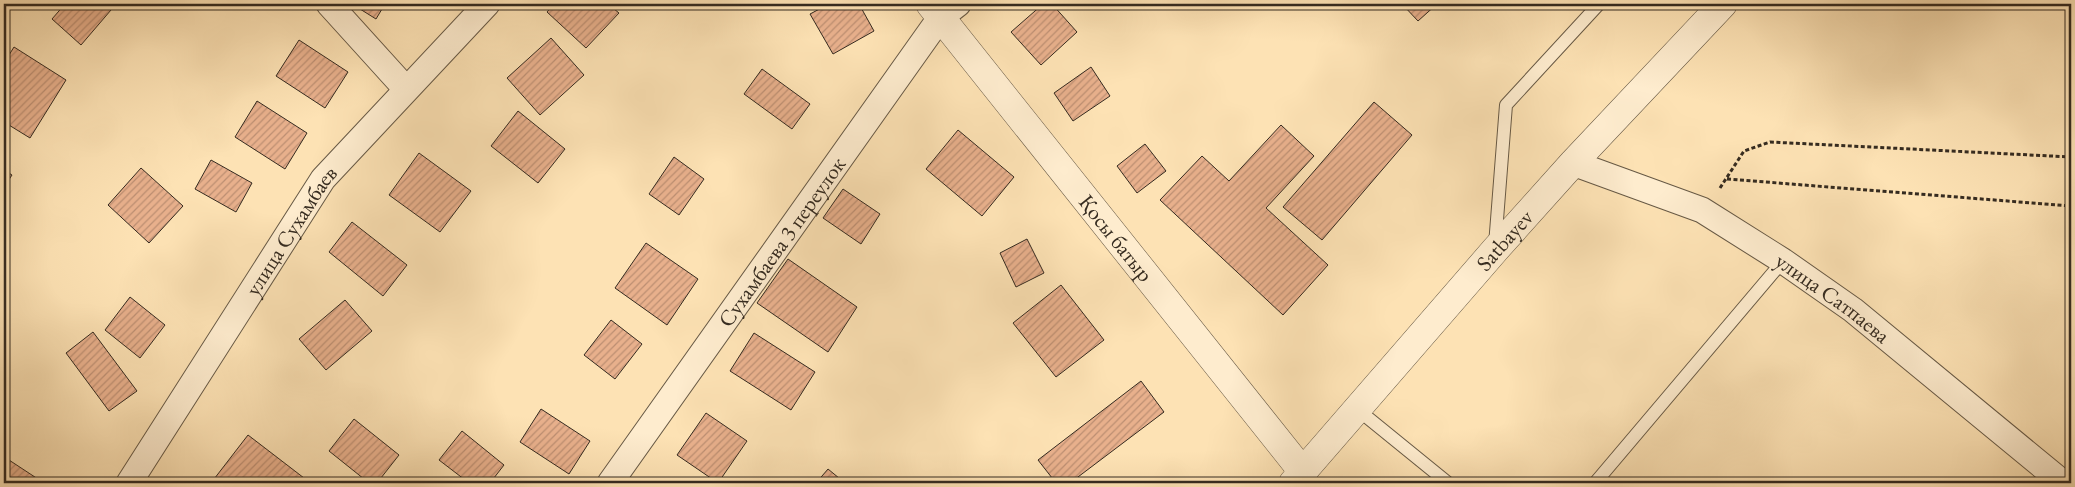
<svg xmlns="http://www.w3.org/2000/svg" width="2075" height="487" font-family="'EB Garamond',serif">
<defs>
<pattern id="building-hatch" width="6" height="6" patternUnits="userSpaceOnUse" patternTransform="scale(1.25)"><rect width="6" height="6" fill="#e8b08c"/><path d="M-1 1l2-2M0 6l6-6M5 7l2-2" fill="none" stroke="#bd8f72"/></pattern>
</defs>
<rect width="100%" height="100%" fill="#fde2b4"/>
<filter id="stains"><feTurbulence type="fractalNoise" baseFrequency=".004" numOctaves="4"/><feColorMatrix values="0 0 0 0 .2 0 0 0 0 .09 0 0 0 0 .02 0 0 0 .5 -.17"/></filter>
<radialGradient id="worn" r=".72"><stop offset=".6" stop-color="#630" stop-opacity="0"/><stop offset="1" stop-color="#630" stop-opacity=".3"/></radialGradient>
<path fill="url(#building-hatch)" stroke="#352b20" d="M65 4H104L111 10 81 45 52 19Z
M352 4H385L376 19Z
M554 4H608L619 13 586 48 547 12Z
M829 4H859L874 31 833 54 810 14Z
M1043 4H1052L1077 32 1041 65 1011 32Z
M1402 4H1437L1418 21Z
M551 38 584 75 540 115 507 78Z
M299 40 348 72 325 108 276 76Z
M14 47 66 80 30 138 4 122V63Z
M1091 67 1110 96 1073 121 1054 93Z
M762 69 810 104 792 129 744 94Z
M257 101 307 133 285 169 235 137Z
M1374 102 1412 135 1322 240 1283 207Z
M518 111 565 149 538 183 491 146Z
M1281 125 1314 156 1266 208 1328 265 1283 315 1160 200 1202 156 1229 181Z
M958 130 1014 177 982 216 926 169Z
M1145 144 1166 171 1137 193 1117 166Z
M419 153 471 191 440 232 389 195Z
M674 157 704 179 679 215 649 194Z
M211 160 252 183 236 212 195 189Z
M141 168 183 206 149 243 108 205Z
M4 170 12 175 4 187Z
M843 189 880 214 861 244 823 218Z
M352 222 407 265 383 296 329 252Z
M1027 239 1044 273 1016 287 1000 253Z
M646 243 698 279 667 325 615 288Z
M788 259 857 307 828 352 757 303Z
M1061 285 1104 340 1056 377 1013 323Z
M130 297 165 325 140 358 105 330Z
M345 300 372 331 326 370 299 339Z
M611 320 642 344 615 379 584 355Z
M93 332 137 391 109 411 66 353Z
M754 333 815 372 791 410 730 371Z
M1141 381 1164 412 1070 483H1056L1038 460Z
M541 409 590 441 569 474 520 442Z
M706 413 747 441 718 483 677 455Z
M354 419 399 455 377 483H369L329 451Z
M462 431 504 465 490 483H469L439 460Z
M248 435 304 478 301 483H211Z
M9 460 44 483H4V468Z
M828 469 845 483H816Z"/>
<g fill="none" stroke-linecap="round" stroke-linejoin="round">
<defs>
<path id="service" d="M1495 245 1506 105 1599 4
M1357 409 1448 483
M1595 483 1783 261"/>
<g id="minor">
<path d="M329 4 406 89"/>
<path id="s1" d="M1573 163 1702 210 1783 261 1853 310 2063 483"/>
<path id="s2" d="M129 483 323 179 487 4"/>
<path id="s3" d="M610 483 940 18 958 4"/>
</g>
<g id="tertiary">
<path id="s4" d="M930 4 1303 472"/>
<path id="s5" d="M1293 483 1495 250 1573 163 1723 4"/>
</g>
</defs>
<use href="#service" stroke="#675945" stroke-width="14"/>
<use href="#minor" stroke="#675945" stroke-width="27"/>
<use href="#tertiary" stroke="#675945" stroke-width="29"/>
<path stroke="#352b20" stroke-width="3" stroke-dasharray="4 2.5" stroke-linecap="butt" d="M1727 179 2071 206
M1720 188 1744 151 1770 142 2071 157"/>
<use href="#service" stroke="#feecce" stroke-width="12"/>
<use href="#minor" stroke="#feecce" stroke-width="25"/>
<use href="#tertiary" stroke="#feecce" stroke-width="28"/>
</g>
<g text-anchor="middle" stroke-width="4" stroke-linejoin="round" paint-order="stroke">
<g font-size="22" fill="#352b20" stroke="#feecce">
<text dy="8" stroke="none"><textPath href="#s2" startOffset="300">улица Сухамбаев</textPath></text>
<text dy="8" stroke="none"><textPath href="#s4" startOffset="299">Қосы батыр</textPath></text>
<text dy="8" stroke="none"><textPath href="#s5" startOffset="322">Satbayev</textPath></text>
<text dy="8" stroke="none"><textPath href="#s3" startOffset="296">Сухамбаева 3 переулок</textPath></text>
<text dy="8" stroke="none"><textPath href="#s1" startOffset="295">улица Сатпаева</textPath></text>
</g>
</g>
<rect width="2075" height="487" fill="none" stroke="#fde2b4" stroke-width="20"/>
<rect x="5" y="5" width="2065" height="477" fill="none" stroke="#352b20" stroke-width="2.5"/>
<rect x="10" y="10" width="2055" height="467" fill="none" stroke="#352b20"/>
<rect width="100%" height="100%" filter="url(#stains)"/>
<rect width="100%" height="100%" fill="url(#worn)"/>
</svg>
